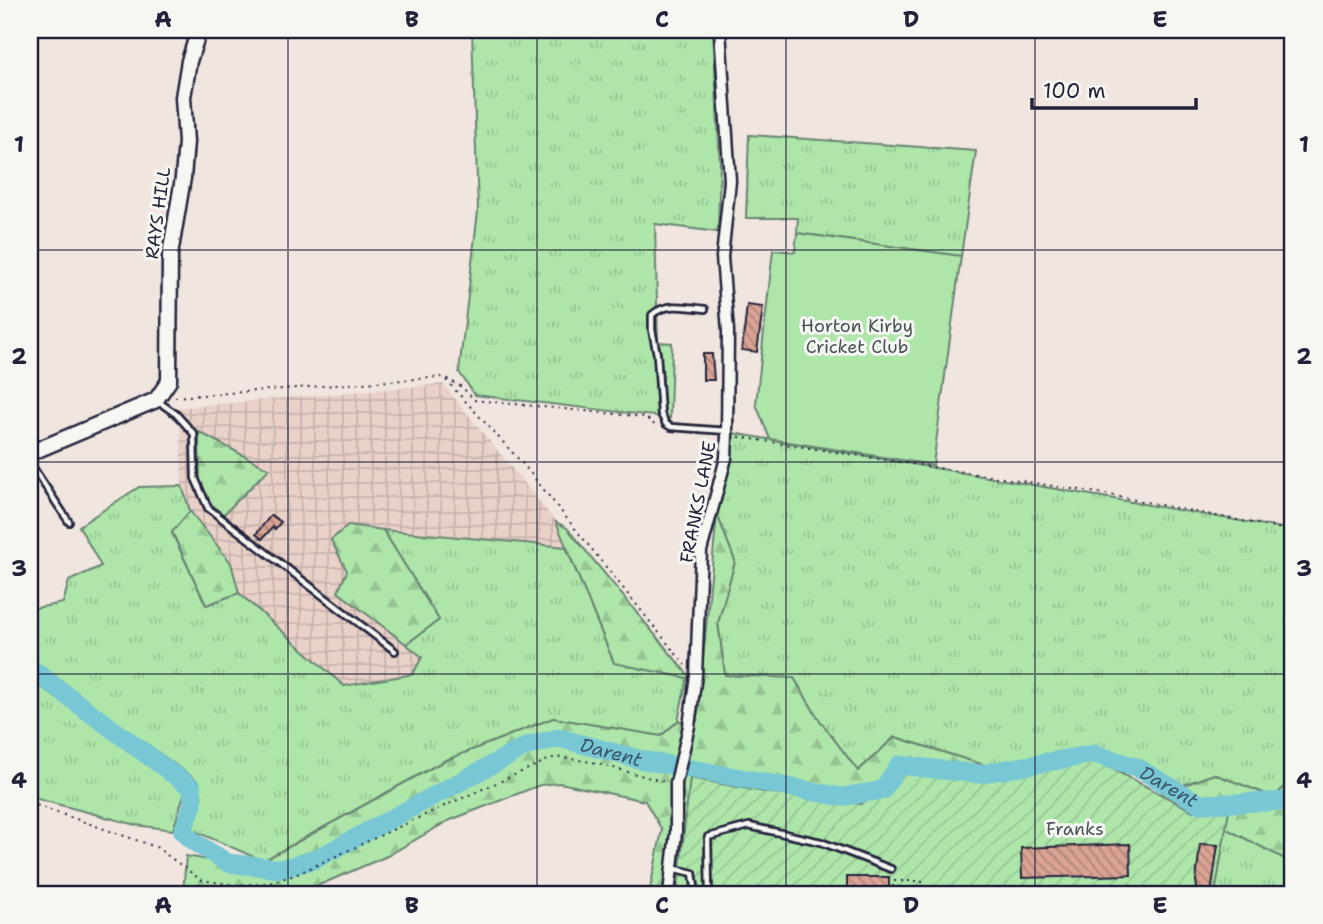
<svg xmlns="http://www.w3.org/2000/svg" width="1323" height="924" font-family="'Shantell Sans',sans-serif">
<defs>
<pattern id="industrial-grid" width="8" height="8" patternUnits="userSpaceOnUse" patternTransform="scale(1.75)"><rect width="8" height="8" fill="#e9d1c8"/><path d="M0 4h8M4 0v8" fill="none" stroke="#c8b3ad"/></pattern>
<pattern id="grass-tufts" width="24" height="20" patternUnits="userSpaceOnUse" patternTransform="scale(1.75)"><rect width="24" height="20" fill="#aee6aa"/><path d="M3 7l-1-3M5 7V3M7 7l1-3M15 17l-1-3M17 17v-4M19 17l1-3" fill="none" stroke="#95c593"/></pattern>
<pattern id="forest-firs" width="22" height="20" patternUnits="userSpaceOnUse" patternTransform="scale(1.75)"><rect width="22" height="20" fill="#aee6aa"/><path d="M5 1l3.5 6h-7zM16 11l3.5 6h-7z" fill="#95c593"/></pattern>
<pattern id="garden-furrows" width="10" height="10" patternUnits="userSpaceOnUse" patternTransform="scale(1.75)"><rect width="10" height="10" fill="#aee6aa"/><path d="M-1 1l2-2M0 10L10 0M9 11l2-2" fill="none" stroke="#95c593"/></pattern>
<pattern id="building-back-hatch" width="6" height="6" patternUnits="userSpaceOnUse" patternTransform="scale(1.75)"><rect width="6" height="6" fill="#daa393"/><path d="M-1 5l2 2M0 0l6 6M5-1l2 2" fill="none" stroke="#b08479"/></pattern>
</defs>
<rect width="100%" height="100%" fill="#f0e5df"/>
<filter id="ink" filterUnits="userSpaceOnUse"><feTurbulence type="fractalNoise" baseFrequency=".0143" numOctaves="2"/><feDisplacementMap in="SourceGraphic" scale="14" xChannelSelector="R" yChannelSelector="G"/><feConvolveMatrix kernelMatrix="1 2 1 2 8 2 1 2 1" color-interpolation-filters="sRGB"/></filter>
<g filter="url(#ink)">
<path fill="url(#industrial-grid)" d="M443 384 556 522 566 547 348 525 347 571 338 592 423 657 413 674 344 686 239 593 231 563 190 511 182 486 180 424 163 409Z"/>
<path fill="url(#grass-tufts)" stroke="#688472" stroke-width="2" d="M472 30H713L720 164 718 232 655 224 658 342 672 343 670 418 475 395 459 372 478 211Z
M749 135 976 151 961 256 797 233 798 218H746Z
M733 433 1293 530V779L1274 797 1214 774 1180 786 1145 763 1091 748 990 767 895 737 858 771 818 718 794 678 725 675 718 623 735 561 717 514Z
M182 486 190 511 172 533 206 605 239 593 344 686 413 674 422 657 406 644 439 620 383 530 566 547 614 663 687 678 678 721 661 736 553 718 444 761 263 861 190 829 199 782 30 659V609L63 603 69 581 101 566 79 526 139 487Z
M30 679 185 791 173 830 136 825 30 797Z
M1225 828 1293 863V894H1215Z"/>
<path fill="url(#forest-firs)" stroke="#688472" stroke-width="2" d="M199 432 269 469 222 516 200 490Z
M190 511 231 563 239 593 206 605 172 532Z
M717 514 735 561 718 623 725 675 794 678 818 718 858 771 895 737 990 767 906 772 861 804 691 778 688 894H649L662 830 645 801 560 783 540 785 448 821 387 856 317 886 288 894H183L186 856 231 864 263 861 444 761 553 718 661 736 678 721H697Z
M556 522 567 528 689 676 687 678 614 663Z
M348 525 383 530 439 620 406 644 338 592 347 571 331 540Z
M1214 774 1274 797 1293 779V821L1290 824 1293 826V863L1225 828 1149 798Z"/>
<path fill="#aee6aa" stroke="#688472" stroke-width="2" d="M797 233 961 256 933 465 770 439 756 404 773 250 795 252Z"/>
<path fill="url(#garden-furrows)" stroke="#688472" stroke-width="2" d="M1099 762 1193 811 1229 810 1215 894H677L690 778 764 792 861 804 906 772Z"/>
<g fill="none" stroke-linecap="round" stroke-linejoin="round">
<path stroke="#78c7d4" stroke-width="19" id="s1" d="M30 668 192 788 193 804 183 831 194 842 228 863 281 869 316 859 527 746 559 738 638 759 842 797 883 790 899 765 979 774 1094 754 1136 767 1200 804 1293 801"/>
</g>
<path fill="url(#building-back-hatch)" stroke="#22223b" stroke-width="2" d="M747 305 763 307 757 352 742 350Z
M703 354H712L714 380H703Z
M271 515 281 522 275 529 273 527 262 539 256 534Z
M1130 844 1131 875 1022 878 1021 848Z
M1200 844 1218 845 1211 894 1198 893 1196 881Z
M847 877H889V894H847Z"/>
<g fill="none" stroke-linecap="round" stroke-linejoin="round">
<defs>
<path id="lane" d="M705 309C687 307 666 302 652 315V330L657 354 661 414 666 424 671 427 727 431
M159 402 176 414 194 434 195 478 208 508 395 651
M30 463 69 522
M672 868 693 873 696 894
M709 894 708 837 749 826 821 842 891 869"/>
<path id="street" d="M669 894 676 832V783L689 726 696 675 701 551 726 458 727 435 728 331 722 257 730 181 720 30"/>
<path id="secondary" d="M30 453 156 400 169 381 170 255 183 178 186 142 183 97 189 61 199 30"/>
</defs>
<use href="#lane" stroke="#22223b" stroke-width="10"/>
<use href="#street" stroke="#22223b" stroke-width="15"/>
<use href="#secondary" stroke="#22223b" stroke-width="19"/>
<path stroke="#22223b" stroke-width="2" stroke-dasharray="2 5" stroke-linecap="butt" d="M446 380 523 464 685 665
M175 397 443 377 462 387 474 400 645 417 657 427
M739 437 1105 494 1293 531
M30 803 156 847 201 880 236 885 269 883 295 875 442 807 555 757 592 762 665 782
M893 894V881H922L923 894
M904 894 908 891 912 894"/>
<use href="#lane" stroke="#f6f6f2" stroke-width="4.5"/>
<use href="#street" stroke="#f6f6f2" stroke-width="10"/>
<use href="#secondary" stroke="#f6f6f2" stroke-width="14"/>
</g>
</g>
<path fill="none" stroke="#22223b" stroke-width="2" stroke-opacity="0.55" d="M288 30V894M537 30V894M786 30V894M1035 30V894M30 250H1293M30 462H1293M30 674H1293"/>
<g text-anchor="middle" stroke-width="6" stroke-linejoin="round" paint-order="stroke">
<g font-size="18" fill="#22223b" stroke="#f6f6f2">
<text transform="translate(158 213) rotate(-82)" y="6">RAYS HILL</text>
<text transform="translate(698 502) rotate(-79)" y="6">FRANKS LANE</text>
</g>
<g font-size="18" fill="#455357" stroke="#f6f6f2">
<text x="857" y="332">Horton Kirby<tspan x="857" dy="21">Cricket Club</tspan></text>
<text x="1075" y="835">Franks</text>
</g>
<g font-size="19" font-style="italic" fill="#3c5469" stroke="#f6f6f2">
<text dy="7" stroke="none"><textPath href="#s1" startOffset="718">Darent</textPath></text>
<text dy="7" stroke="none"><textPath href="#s1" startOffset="1304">Darent</textPath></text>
</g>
</g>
<rect width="1323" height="924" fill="none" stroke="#f6f6f2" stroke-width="77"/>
<path d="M1032 98v10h164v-10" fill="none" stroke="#22223b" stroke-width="3.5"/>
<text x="1043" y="98" font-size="21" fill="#22223b" stroke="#f6f6f2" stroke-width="5" paint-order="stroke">100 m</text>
<rect x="38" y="38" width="1246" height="848" fill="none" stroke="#22223b" stroke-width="2.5"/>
<g font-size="23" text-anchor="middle" font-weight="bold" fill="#22223b">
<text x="163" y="27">A</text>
<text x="412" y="27">B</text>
<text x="662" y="27">C</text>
<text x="911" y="27">D</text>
<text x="1160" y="27">E</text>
<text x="19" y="152">1</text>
<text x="1304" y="152">1</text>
<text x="19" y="364">2</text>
<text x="1304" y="364">2</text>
<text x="19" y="576">3</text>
<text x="1304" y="576">3</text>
<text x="19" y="788">4</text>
<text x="1304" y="788">4</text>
<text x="163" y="913">A</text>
<text x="412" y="913">B</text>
<text x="662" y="913">C</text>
<text x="911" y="913">D</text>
<text x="1160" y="913">E</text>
</g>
</svg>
